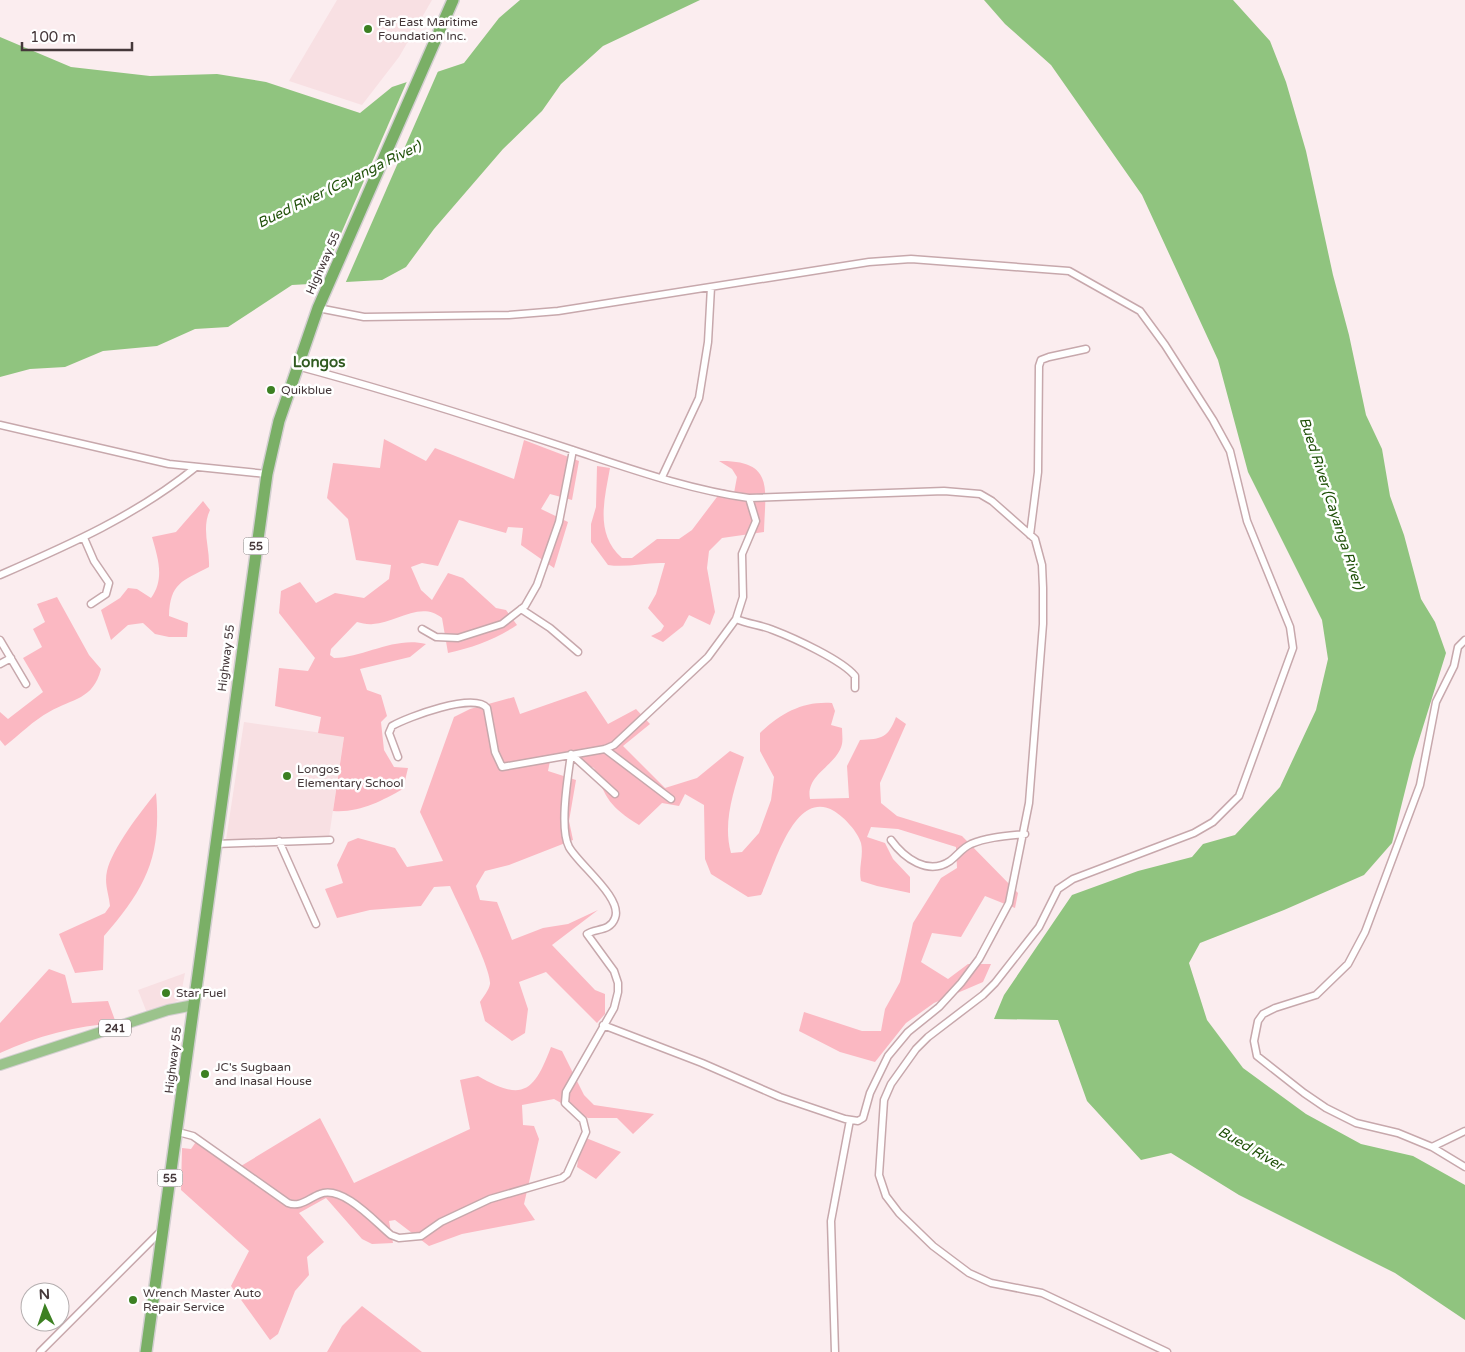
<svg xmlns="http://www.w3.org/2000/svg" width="1465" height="1352" font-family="'Varela Round',sans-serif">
<rect width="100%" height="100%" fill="#fbedef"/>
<path fill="#f8e0e3" d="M337 0H432L399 57 362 105 289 81Z
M244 722 344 736 329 837 226 840Z
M185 973 180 1000 147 1013 138 990Z"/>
<path fill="#fbb8c2" d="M384 439 426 461 435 448 514 479 524 440 579 461 572 500 550 494 541 509 568 522 554 568 521 545 523 528 508 527 506 533 459 520 438 566 422 563 411 567 421 590 432 600 448 573 463 578 496 608 506 610 517 625C494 640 474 647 448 653L442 618C421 600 395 623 373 624 368 625 362 623 357 622L331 649 330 655 334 658C365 657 395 636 426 644L410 657 360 669 367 690 381 695 387 716 381 722 384 750 394 767 408 768 403 789C381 801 360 813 333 811L344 737 318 733 321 717 275 706 279 668 308 671 315 658 279 613 281 591 300 582 316 603 335 593 364 598 389 579 391 565 356 560 348 519 327 498 333 463 380 468Z
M719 461C775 460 765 489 764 532L722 538 709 551 707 568 715 612 710 625 689 615 683 626 663 642 651 636 661 631 664 626 648 608 656 594 665 563C645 562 627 568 608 565L591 542V524L596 507 597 466 610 468C604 501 595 534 622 558H632L657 539H679L692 530 723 489 734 493 737 477 732 469Z
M203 501 210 510C201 529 210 547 209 567 182 581 170 583 169 616L188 623 187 637H169L155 634 143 623 128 625 111 640 101 610 120 598 128 588 137 589 151 598C165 579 158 558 152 537L176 532Z
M57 597 89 655 101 669C93 700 73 698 49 712 34 720 19 735 5 746L0 740V712L8 719 43 692 23 658 42 647 33 629 45 622 37 604Z
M586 691 608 724 636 709 650 724 623 746 665 788 697 778 730 751 744 757C735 788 722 821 731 853L742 852 759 833 771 800 774 777 760 751V733C781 713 803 701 832 703L835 711 831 725 842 728C842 733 843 739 842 744 837 766 805 774 810 799L849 798 847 766 860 740C882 739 888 738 896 717L906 724 880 783 881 803 897 816 962 836 1018 893 1015 908 985 896 961 937 932 933 921 962 948 979 968 964H991L983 982 934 1003 906 1023 875 1062 840 1052 799 1031 804 1012 862 1031H881L885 1009 900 982 913 923 941 878 957 868 956 847 898 829 871 827 867 837 885 843 893 859 910 877V893L877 886 861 881C858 868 864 856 861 843 858 832 844 817 834 811 793 787 773 872 761 895L748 897 711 874 705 859 704 805 685 794 679 806 662 803 639 825C610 807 606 799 594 768L567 758 550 761 548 771 576 780 569 821 573 840 509 865 485 871 476 886 480 900 497 902 512 940 543 928 568 924 598 910 552 945 595 990 605 994V1014L597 1023 546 972 519 982 528 1009 525 1033 512 1041 485 1021 480 1002C483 997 489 990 490 984 492 970 458 904 450 886L434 887 421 906 370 910 337 918 325 889 343 883 337 865 348 842 358 838 395 848 407 867 443 861 420 812 454 717 470 709 514 697 520 714Z
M156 793C162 857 145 889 104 936L103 970 75 973 59 934 105 913 110 906C109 894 104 884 107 871 112 849 141 811 156 793Z
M49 969 65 975 72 1003 108 1001 116 1023C76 1026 37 1036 0 1053V1023Z
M551 1047 562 1051 584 1095 594 1105 654 1114 633 1134 617 1118H588L554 1099 522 1105 523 1125 534 1126 539 1139 524 1204 535 1220 462 1234 429 1246 395 1220 389 1221 393 1243 372 1244 362 1239 326 1198 299 1213 324 1242 307 1257 309 1275 295 1291 278 1334 270 1340 231 1286 249 1251 181 1190 182 1148 191 1149 200 1136 241 1166 320 1118 354 1183 470 1129 460 1080 478 1076C523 1102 534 1092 551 1047Z
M581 1136 621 1152 596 1179 577 1167Z
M362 1306 422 1352H327L342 1326Z"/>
<path fill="#90c47f" d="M520 0H700L603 46 561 84 542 111 503 149 434 229 406 267 382 280 292 285 228 327 195 329 157 346 103 351 65 367 30 369 0 377V37L71 67 150 76 217 74 266 82 360 113 392 87 464 63 499 18Z
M984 0H1233L1270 41 1286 82 1306 151 1333 275 1349 335 1366 415 1382 449 1390 496 1404 535 1421 599 1435 622 1446 653 1413 759 1392 843 1364 875 1284 910 1200 943 1189 963 1207 1020 1243 1068 1306 1114 1361 1144 1413 1156 1465 1185V1320L1395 1273 1239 1195 1171 1153 1141 1160 1087 1101 1058 1020 994 1019 1004 995 1072 895 1138 871 1192 857 1203 844 1235 835 1280 787 1316 710 1328 659 1322 620 1248 472 1218 360 1142 195 1051 65 1005 24Z"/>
<path fill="#fbedef" d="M439 69 345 284 332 285 321 280 408 79Z"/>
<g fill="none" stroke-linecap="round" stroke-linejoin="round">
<defs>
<path id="minor" d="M318 308 364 317 509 315 558 311 869 262 911 259 1069 271 1140 311 1165 345 1213 420 1230 451 1247 521 1290 627 1293 648 1239 796 1213 822 1194 833 1073 879 1058 889 1039 927 995 983 983 995 928 1037 916 1049 891 1084 884 1100 879 1175 886 1196 899 1213 933 1246 969 1273 991 1283 1042 1293 1167 1352
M297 366C390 391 482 420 573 450 631 469 690 490 749 498L944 491 980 494 992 501 1035 539 1042 565 1043 588V624L1029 803 1009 903 979 959 961 983 939 1007 908 1032 888 1056 870 1093 863 1118 858 1121 845 1119 780 1097 702 1063 603 1025
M0 425 169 464 267 474
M662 477 699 398 708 342 711 287
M1030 535 1038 472 1039 366 1041 360 1049 357 1086 349
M84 538 94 561 109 583 106 594 91 604
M0 575C69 545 137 515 196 467
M521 609 550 628 578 652
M736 619C748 624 761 625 773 630 794 638 842 660 855 676V688
M422 629 436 637 458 638 502 624 525 606 537 585 559 522 573 450
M0 640 26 684
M1465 640 1458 647 1454 666 1436 702 1420 785 1365 932 1348 964 1316 995 1275 1008 1263 1014 1258 1021 1254 1041 1257 1056 1304 1093 1326 1108 1356 1123 1398 1133 1432 1147 1465 1167
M0 664 11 658
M605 749 671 799
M571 754 615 794
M398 757 389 733 392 726C408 717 474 692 487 708L495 752 502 767 605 749 614 745 708 657 736 619 743 597 742 554 756 521 749 498
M891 840C904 858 928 876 950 861 958 855 962 848 971 844 988 837 1006 836 1025 834
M279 841 316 924
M215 844 330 840
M178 1132 193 1136 288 1203C300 1208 309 1198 320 1194 343 1185 375 1222 391 1235L399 1238 421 1236 441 1222 490 1199 562 1178 567 1174 586 1132 583 1120 565 1103 566 1092 614 1008 618 992V983L614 971 587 934C595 928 610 932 615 918 623 898 579 865 569 847 559 828 568 776 571 754
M1432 1147 1465 1131
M40 1352 161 1231
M835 1352 831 1221 850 1120"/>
<path id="primary" d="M0 1065 168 1010 194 1005"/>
<path id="trunk" d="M146 1352 267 474 279 421 318 308 453 0"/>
</defs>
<use href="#minor" stroke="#c7a8ac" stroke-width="9"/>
<use href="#primary" stroke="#d2cfd0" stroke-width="12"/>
<use href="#trunk" stroke="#d2cfd0" stroke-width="14"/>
<use href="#minor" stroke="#fff" stroke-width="6"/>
<use href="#primary" stroke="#9bc38c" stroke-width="10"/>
<use href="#trunk" stroke="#7aaf66" stroke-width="11"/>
</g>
<g fill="#3c8022" stroke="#fff" stroke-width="2">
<circle cx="368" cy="29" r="5"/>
<circle cx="271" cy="390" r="5"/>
<circle cx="287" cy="776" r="5"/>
<circle cx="166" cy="993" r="5"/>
<circle cx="205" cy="1074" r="5"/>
<circle cx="133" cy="1300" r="5"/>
</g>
<g text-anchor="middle" stroke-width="5" stroke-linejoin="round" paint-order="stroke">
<g fill="#fff" stroke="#7d7475" stroke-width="1">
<rect x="243.5" y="537.5" width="25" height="17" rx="4"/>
<rect x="99" y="1019.5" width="32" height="17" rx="4"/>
<rect x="157.5" y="1169.5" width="25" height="17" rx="4"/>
</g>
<g font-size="11" font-weight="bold" fill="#45383a">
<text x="256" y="550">55</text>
<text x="115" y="1032">241</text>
<text x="170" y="1182">55</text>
</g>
<g font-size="12" fill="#45383a" stroke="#fff" text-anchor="start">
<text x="378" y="26">Far East Maritime<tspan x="378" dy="14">Foundation Inc.</tspan></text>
<text x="281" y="394">Quikblue</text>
<text x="297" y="773">Longos<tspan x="297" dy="14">Elementary School</tspan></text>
<text x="176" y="997">Star Fuel</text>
<text x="215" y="1071">JC's Sugbaan<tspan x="215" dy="14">and Inasal House</tspan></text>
<text x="143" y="1297">Wrench Master Auto<tspan x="143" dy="14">Repair Service</tspan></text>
</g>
<g font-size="12" fill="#45383a" stroke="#fff">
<text transform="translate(323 263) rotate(-66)" y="4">Highway 55</text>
<text transform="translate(226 658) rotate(-83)" y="4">Highway 55</text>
<text transform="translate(173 1060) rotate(-83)" y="4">Highway 55</text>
</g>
<g font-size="14" font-style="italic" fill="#1f5008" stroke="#fff">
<text transform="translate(339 184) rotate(-26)" y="5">Bued River (Cayanga River)</text>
<text transform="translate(1332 503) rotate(72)" y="5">Bued River (Cayanga River)</text>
<text transform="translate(1251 1148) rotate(30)" y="5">Bued River</text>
</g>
<g font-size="15" font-weight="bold" fill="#305b21" stroke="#fff">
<text x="319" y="367">Longos</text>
</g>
</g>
<g transform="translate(45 1307) rotate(357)"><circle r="24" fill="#ffffff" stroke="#b5afb0"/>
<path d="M0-4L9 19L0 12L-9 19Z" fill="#3c8022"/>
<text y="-8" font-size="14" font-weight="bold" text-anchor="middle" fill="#45383a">N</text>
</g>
<path d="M22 42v8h110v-8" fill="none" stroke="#45383a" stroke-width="2.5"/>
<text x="30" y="42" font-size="15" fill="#45383a" stroke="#ffffff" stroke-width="4" paint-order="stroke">100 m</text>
</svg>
